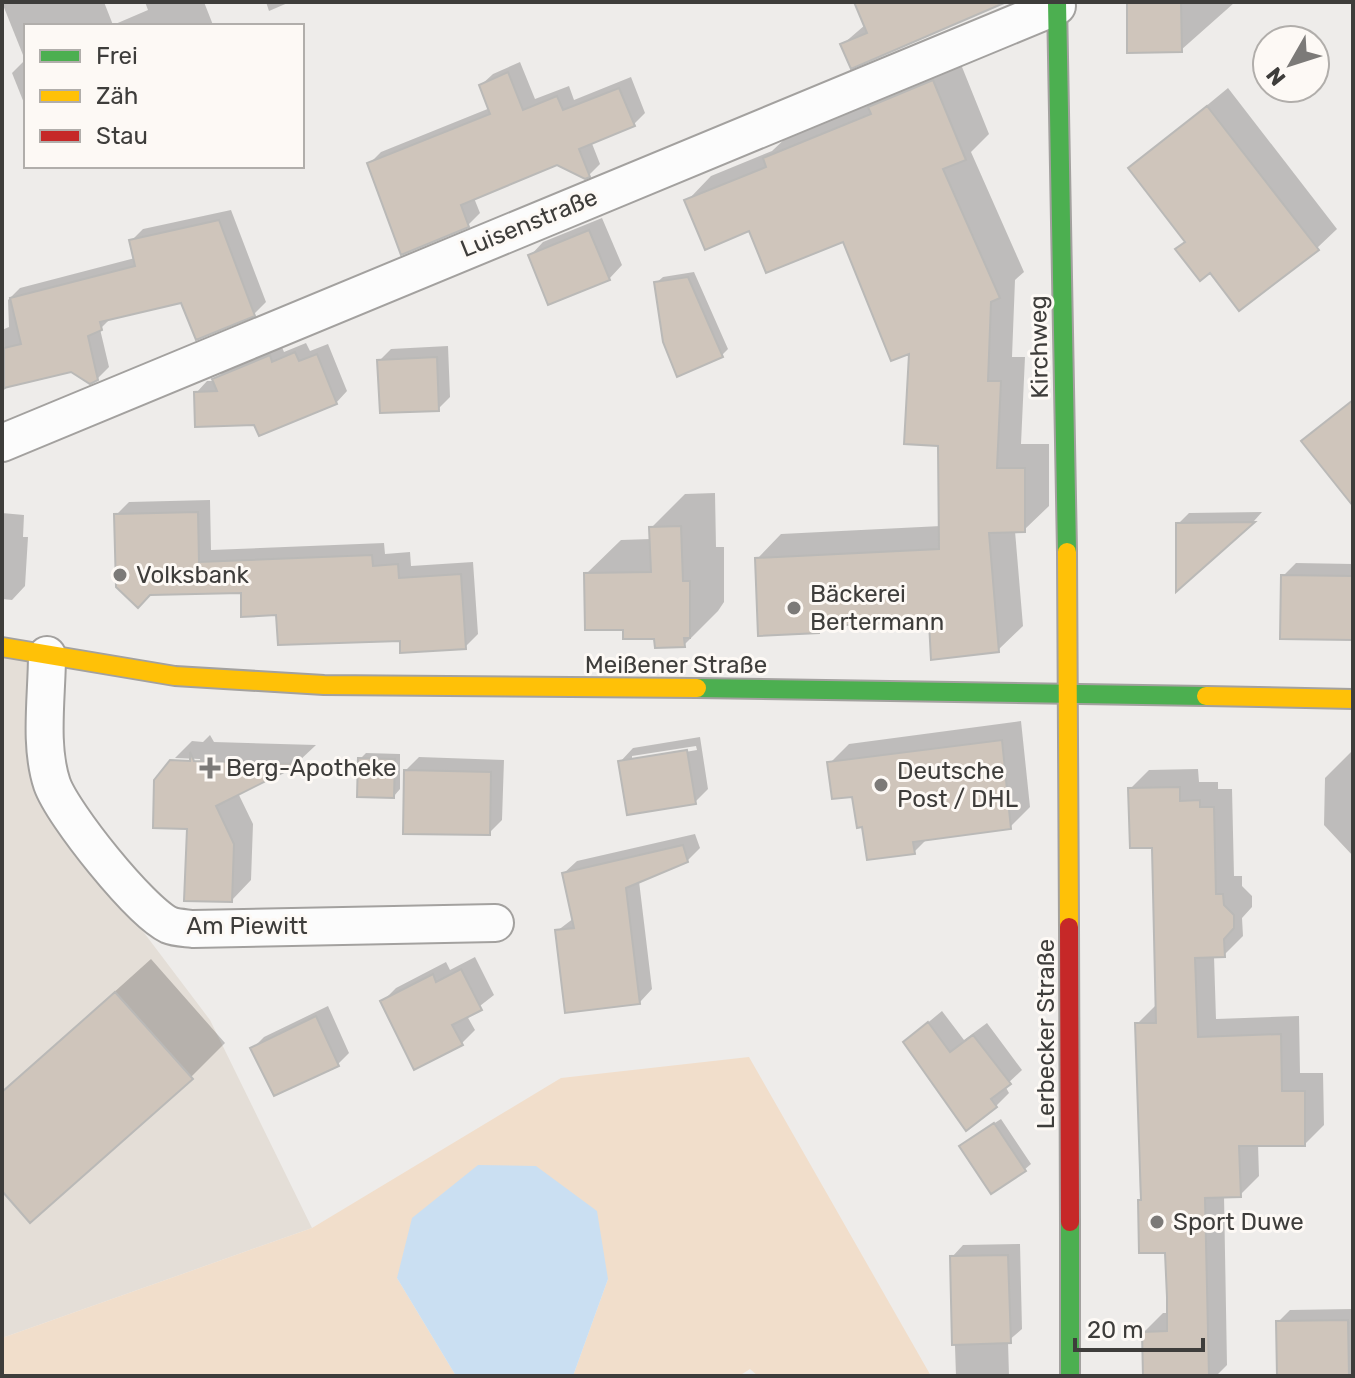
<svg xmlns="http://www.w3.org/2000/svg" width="1355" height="1378" font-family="Rubik,sans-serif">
<rect width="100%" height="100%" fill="#eeecea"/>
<path fill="#e4ded7" d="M2 643 36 648 46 803 210 1020 312 1228 2 1338Z"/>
<path fill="#f1decb" d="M749 1057 931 1376H758L750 1369 739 1376H573L608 1279 397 1278 456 1376H2V1338L312 1228 561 1078Z"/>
<path fill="#cadff2" d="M478 1165 536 1166 597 1211 608 1279 573 1376H456L397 1278 412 1218Z"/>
<path fill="#0003" fill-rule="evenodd" d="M6 2H104L113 25 148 10 145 2H204L213 25 26 26V108L12 73 25 60 3 5Z
M266 2H290L269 11Z
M856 2H992L843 44 865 25Z
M1129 2H1234V3L1181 50Z
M958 57 989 134 971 152 1024 272 1015 280 1012 357H1025L1021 444H1049V506L1024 530 1015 531 1023 626 998 650 931 620 826 624 818 631 757 559 781 534 941 526 940 444 911 351 844 239 751 229 687 201 711 176 772 151 790 134Z
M520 62 535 99 569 86 574 100 631 77 645 113 634 124 591 141 600 164 589 175 557 163 474 198 480 213 468 225 403 252 369 164 381 152 490 108 481 85 493 74Z
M1228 88 1337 229 1317 248 1186 241 1131 168Z
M231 210 266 302 254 314 183 301 112 317 100 329 109 367 97 379 71 370 9 385 2 392V330L9 327 8 300 20 288 135 258 131 241 143 229Z
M602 218 622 265 609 279 530 256 543 242Z
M694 272 728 349 722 355 656 283 663 277Z
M306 343 310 351 328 344 347 391 336 403 256 423 196 393 207 381H215L226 368 281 345 284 352Z
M448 346 450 397 438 409 379 361 391 349Z
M715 493 716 547H724V602L718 611 684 645 625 628 586 574 621 540 651 539V528L685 494Z
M210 500 211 550 384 543 385 554 410 552 411 566 473 562 478 634 465 647 401 639 278 612 116 515 129 502Z
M1262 512 1254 521 1178 587V524L1189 513Z
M2 513 24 515 23 537H28L25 586 12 600 2 599Z
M1296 563 1353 564V638L1283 576Z
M1021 721 1030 807 1010 827 929 837 914 852 864 825 854 794 830 763 849 744Z
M210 735 214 742 316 745 298 762 238 793 253 824 251 880 232 900 200 759 175 758 192 741 203 742Z
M700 737 708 789 695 802 620 762 633 748ZM696 746 697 750 632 761V756Z
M1351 752H1353V856L1324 825 1325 778Z
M366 753 400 754V789L394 796 360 759Z
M419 757 504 760 502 820 489 833 406 770Z
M1198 769 1199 782H1218V789H1232L1234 876H1242V886L1252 896V907L1242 918 1243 936 1224 955 1214 956 1216 1019 1299 1016 1300 1073H1323L1324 1125 1305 1144H1258L1259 1176 1240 1195H1224L1227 1365 1216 1376H1145L1144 1332 1163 1313H1169L1167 1251H1141L1137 1024 1156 1005 1154 846 1130 789 1149 770Z
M695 834 700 848 687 861 639 881 652 989 640 1002 557 931 574 918 564 873 577 861Z
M475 957 494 995 467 1016 475 1030 462 1043 382 1002 396 988 446 962 450 970Z
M151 959 225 1043 191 1077 2 1188V1093Z
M328 1006 349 1053 338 1064 275 1094 253 1048 264 1037Z
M942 1011 964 1040 987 1023 1022 1070 1005 1086 1009 1093 996 1106 919 1030Z
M1001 1119 1031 1164 1024 1170 968 1140Z
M1020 1244 1022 1329 1008 1341 1009 1376H956L952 1257 963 1245Z
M1353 1309V1376H1279L1278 1322 1290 1310Z"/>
<path fill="#cfc5bb" stroke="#bab9b7" stroke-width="2" d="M854 2H1004V3L851 69 840 44 867 33Z
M1127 2H1181L1182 52 1127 53Z
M508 72 523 110 557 96 563 110 619 88 635 126 579 149 590 177 585 179 557 165 461 205 469 227 401 255 367 163 490 114 479 85Z
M933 80 966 160 943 169 1000 298 991 302 988 381H1001L997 468H1025V532L989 533 999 652 931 660 929 622 819 626V633L758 636 755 558 939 549 938 446 904 444 909 354 891 361 843 242 766 273 749 231 705 250 684 200 766 167 763 158 871 114 868 107Z
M1207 106 1319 250 1239 311 1210 273 1200 281 1175 249 1185 242 1128 168Z
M219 220 255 316 196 340 181 303 100 322 102 330 88 336 98 380 90 384 71 372 4 388V348L21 344 10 298 135 266 129 240Z
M589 230 610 280 548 305 528 255Z
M688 277 723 357 677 377 663 342 654 282Z
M295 352 299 361 317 354 337 404 259 436 254 425 195 427 194 392 217 391 212 379 270 355 272 362Z
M437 357 439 411 380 413 377 360Z
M1353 400V506L1301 441Z
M198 512 199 562 372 555 373 566 398 564 399 578 461 574 466 649 400 653V641L278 645 276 615 241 617V593L150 595 138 608 116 587 114 514Z
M1255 522 1176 592V523Z
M681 526 683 581H690V638H684L685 647 655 648 654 639H623V630H585L584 573 651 572 649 527Z
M1281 575 1353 576V640L1280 639Z
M1002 740 1011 829 913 842 915 854 867 860 862 827 857 828 852 797 832 799 827 762Z
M687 750 696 804 627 815 618 761Z
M190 752 194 761 300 764 216 806 234 844 232 902 184 901 187 829 153 828 154 780 170 760 190 761Z
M358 758 395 759 394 798 357 797Z
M404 770 491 772 490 835 403 834Z
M1180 787V801L1200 800V807H1214L1216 894H1223L1224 905 1234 915V928L1224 939 1225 957 1195 958 1198 1037 1281 1034 1282 1091H1305V1146H1239L1241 1197 1205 1198 1209 1376H1143L1142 1332 1167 1331V1297L1165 1253H1139L1138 1200H1141L1135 1023H1156L1152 848H1130L1128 788Z
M683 845 688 862 626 888 640 1004 565 1013 555 930 574 928 562 873Z
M461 969 482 1010 452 1025 463 1045 414 1070 380 1001 433 974 436 982Z
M115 992 193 1079 30 1223 2 1191V1092Z
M316 1016 339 1066 274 1096 250 1048Z
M928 1022 950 1052 973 1035 1011 1084 991 1099 997 1107 966 1131 903 1042Z
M994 1123 1026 1171 991 1194 959 1146Z
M1008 1255 1011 1343 952 1345 950 1256Z
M1348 1320 1349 1376H1277L1276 1321Z"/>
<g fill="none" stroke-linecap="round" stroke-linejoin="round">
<defs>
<path id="street" d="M2 443 1057 6
M47 655C47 696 39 745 52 784 63 815 140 911 169 925 176 928 186 928 193 929L495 923"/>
<path id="fast" d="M1057 2 1067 552
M697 688 1206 696
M1070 1222V1376"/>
<path id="slow" d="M1067 552 1069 927
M2 647 175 676 324 685 697 688
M1206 696 1353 699"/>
<path id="jam" d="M1069 927 1070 1222"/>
</defs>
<use href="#street" stroke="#a3a19f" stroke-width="40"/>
<use href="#fast" stroke="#a3a19f" stroke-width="22"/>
<use href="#slow" stroke="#a3a19f" stroke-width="22"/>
<use href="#jam" stroke="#a3a19f" stroke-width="22"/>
<use href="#street" stroke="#fcfcfc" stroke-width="36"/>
<use href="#fast" stroke="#4caf50" stroke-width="18"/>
<use href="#slow" stroke="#ffc107" stroke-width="18"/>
<use href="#jam" stroke="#c62828" stroke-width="18"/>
</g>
<g fill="#7c7a78" stroke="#fdf9f5" stroke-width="3">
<circle cx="120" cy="575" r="8"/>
<circle cx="794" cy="608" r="8"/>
<path d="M206 756h8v8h8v8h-8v8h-8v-8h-8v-8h8z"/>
<circle cx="881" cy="785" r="8"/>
<circle cx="1157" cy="1222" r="8"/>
</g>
<g text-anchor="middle" stroke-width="6" stroke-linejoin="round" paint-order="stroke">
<g font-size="24" fill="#3e3d3b" stroke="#fdf9f5">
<text transform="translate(529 223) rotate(-22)" y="8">Luisenstraße</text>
<text transform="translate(1039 347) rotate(-91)" y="8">Kirchweg</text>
<text x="676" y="673">Meißener Straße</text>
<text x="247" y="934">Am Piewitt</text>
<text transform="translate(1046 1034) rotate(-90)" y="8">Lerbecker Straße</text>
</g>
<g font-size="24" fill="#3e3d3b" stroke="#fdf9f5" text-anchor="start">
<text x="136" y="583">Volksbank</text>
<text x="810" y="602">Bäckerei<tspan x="810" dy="28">Bertermann</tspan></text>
<text x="226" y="776">Berg-Apotheke</text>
<text x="897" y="779">Deutsche<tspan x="897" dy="28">Post / DHL</tspan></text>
<text x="1173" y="1230">Sport Duwe</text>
</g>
</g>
<rect width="1355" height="1378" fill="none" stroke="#3e3d3b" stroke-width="8"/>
<rect x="24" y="24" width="280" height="144" fill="#fdf9f5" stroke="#b1aeab" stroke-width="2"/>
<rect x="40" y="50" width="40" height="12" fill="#4caf50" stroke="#b1aeab" stroke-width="2"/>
<text x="96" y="64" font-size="24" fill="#3e3d3b">Frei</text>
<rect x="40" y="90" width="40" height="12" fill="#ffc107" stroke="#b1aeab" stroke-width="2"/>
<text x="96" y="104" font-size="24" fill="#3e3d3b">Zäh</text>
<rect x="40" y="130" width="40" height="12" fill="#c62828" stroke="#b1aeab" stroke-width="2"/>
<text x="96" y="144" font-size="24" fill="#3e3d3b">Stau</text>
<g transform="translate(1291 64) rotate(231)"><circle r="38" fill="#fdf9f5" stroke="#b1aeab" stroke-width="2"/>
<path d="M0-6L14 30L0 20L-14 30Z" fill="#7c7a78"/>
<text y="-12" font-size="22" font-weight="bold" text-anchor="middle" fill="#3e3d3b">N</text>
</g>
<path d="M1075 1338v12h128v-12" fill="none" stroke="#3e3d3b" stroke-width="4"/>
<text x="1087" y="1338" font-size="24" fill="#3e3d3b" stroke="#fdf9f5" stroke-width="6" paint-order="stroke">20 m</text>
</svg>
